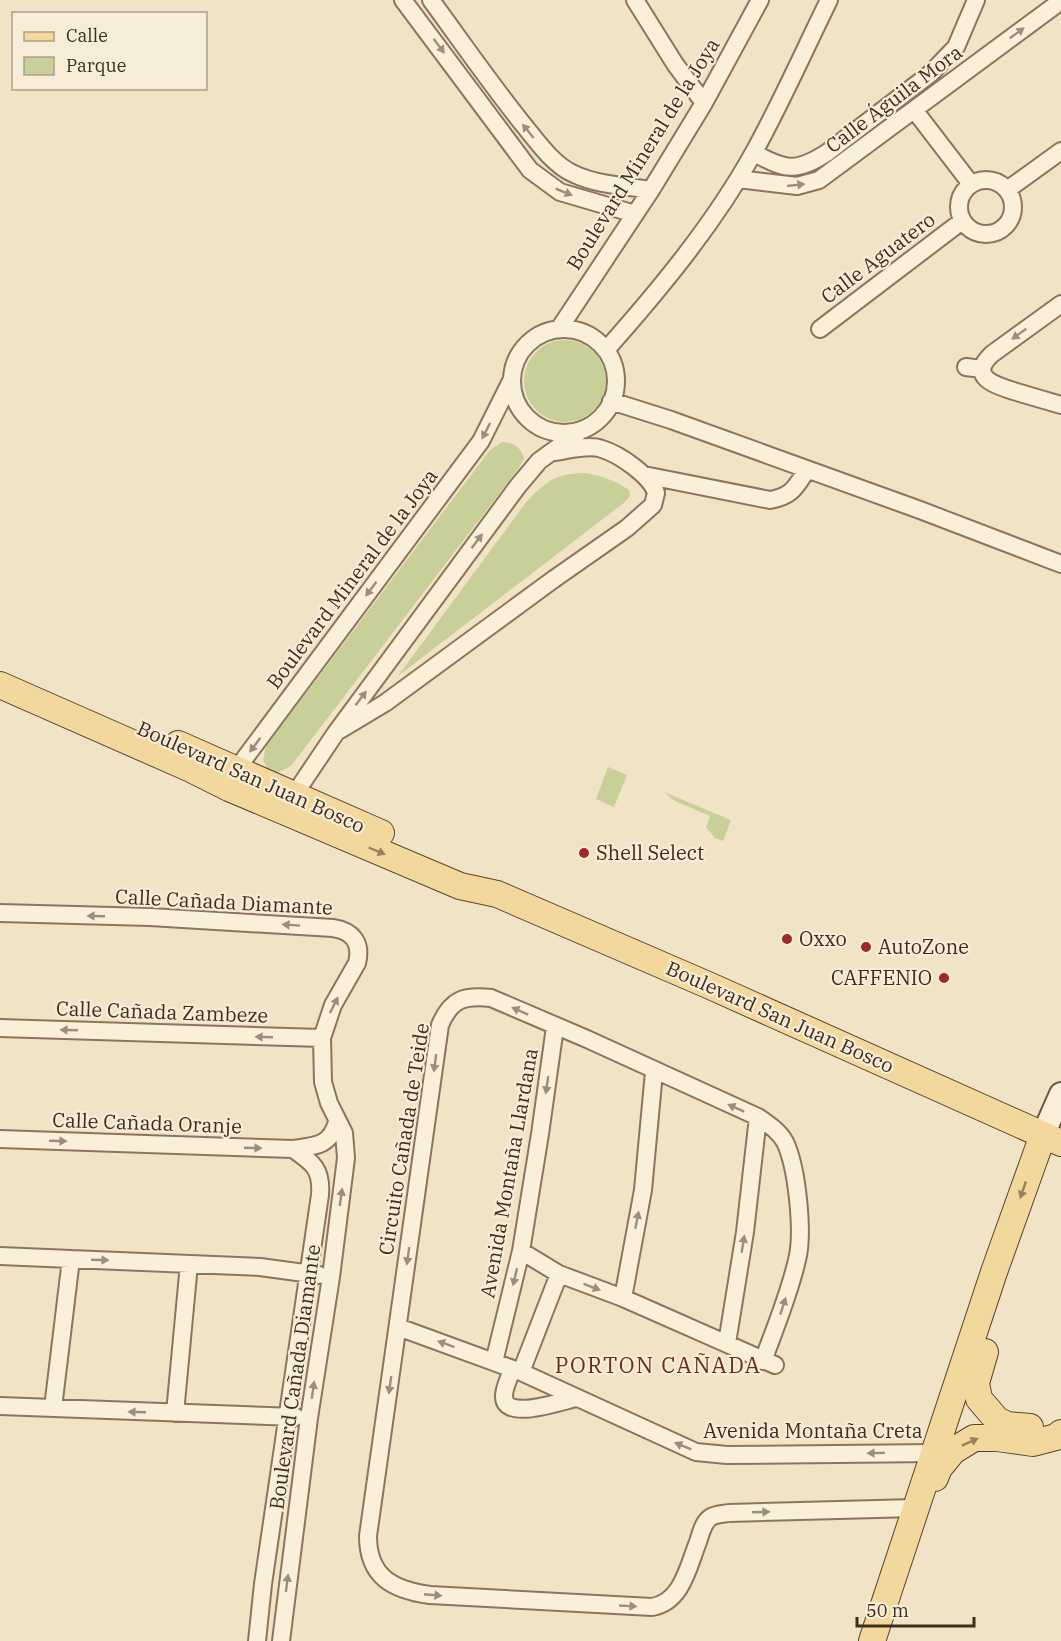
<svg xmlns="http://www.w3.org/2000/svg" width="1061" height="1641" font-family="'IBM Plex Serif',serif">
<rect width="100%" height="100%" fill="#f0e3c6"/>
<path fill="#c9cf99" d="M524 381a41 41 0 1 1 82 0a41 41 0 1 1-82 0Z
M502 442C514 443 521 447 524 459L518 469 291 766 277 773 268 770 263 760 266 746 490 450Z
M585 473C602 476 614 480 629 490L630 496 625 502 398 676 527 501C548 480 555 474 585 473Z
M608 767 627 775 614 807 596 799Z
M664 792 731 820 723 841 715 838 706 827 710 816 673 800Z"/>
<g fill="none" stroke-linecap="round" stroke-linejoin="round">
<defs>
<path id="minor" d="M403 0 530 170 560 192 635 214
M431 0C461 41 490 83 522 123 536 140 553 165 574 174 597 185 626 186 651 190
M635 0 675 64 704 103
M915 111 971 184
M754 153C786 170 796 173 828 152L930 74 956 47 976 0
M738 179 797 186 819 180 1061 1
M959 207a27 27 0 1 1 54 0a27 27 0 1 1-54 0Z
M1007 190 1061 151
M1061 304 992 354C965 379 1001 387 1020 393 1034 397 1047 401 1061 405
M559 329 651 190 704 103 760 0
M820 329 962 221
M512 381a52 52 0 1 1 104 0a52 52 0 1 1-104 0Z
M606 350C660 289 714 224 754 152 781 103 804 51 829 0
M966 367 982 369
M611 401 671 420 920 510 1061 564
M644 475 770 500C792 496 795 488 807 470
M340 730 385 703 554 579 627 528 653 505 656 493C651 476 619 454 602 449 589 444 569 450 555 452
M242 776 236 770 481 441 512 379
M286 797 294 795 335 734 518 486 539 461 583 429
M0 913 150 917 333 928C353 931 362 943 357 963L333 1005 322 1038 323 1082 329 1103 344 1133 346 1158 331 1277 309 1418 281 1641
M0 1028 322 1038
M0 1139 293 1149C316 1146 330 1146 337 1122
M521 1251 559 1274 623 1298 775 1365
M0 1256 260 1267 319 1275
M623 1298 643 1190 654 1072
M398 1327 521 1372 696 1452 727 1455 935 1453
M727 1343 745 1232 758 1117
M763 1361C775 1328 789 1295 797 1260 804 1233 797 1167 785 1142 779 1131 768 1124 758 1117L587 1039 491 998C464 995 451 999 440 1025L368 1536C368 1577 393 1590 430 1595L652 1607C682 1602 688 1567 698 1542 701 1533 703 1522 711 1517 716 1514 723 1514 729 1513L915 1508
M494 1362 521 1251 540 1134 555 1027
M512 1369C510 1377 504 1387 504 1396 503 1422 562 1401 576 1398
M521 1372 559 1274
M0 1406 296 1417
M53 1408 71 1259
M175 1413 189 1264
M257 1641 263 1584 320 1195C322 1169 313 1163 293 1149"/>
<path id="secondary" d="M1043 1135 1061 1094"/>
<path id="primary" d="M0 685 191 769 229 788 460 886 497 894 708 985 1061 1143
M178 744 381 833
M985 1352 976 1383 979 1399 997 1420 1007 1425 1030 1427
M935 1478 939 1468 953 1451 974 1438H997L1033 1443 1056 1437 1061 1433
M872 1641 994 1272 1043 1135"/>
</defs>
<use href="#minor" stroke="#8c755b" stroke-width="20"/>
<use href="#secondary" stroke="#6e563e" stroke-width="26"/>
<use href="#primary" stroke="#5a432f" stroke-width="28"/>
<use href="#minor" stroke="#faf0da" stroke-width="16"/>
<use href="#secondary" stroke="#faf0da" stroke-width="22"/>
<use href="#primary" stroke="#f3d89d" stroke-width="26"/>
</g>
<defs><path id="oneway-solid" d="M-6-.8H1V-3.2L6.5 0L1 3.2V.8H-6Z" transform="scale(1.5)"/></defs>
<g fill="#9b8e7c">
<use href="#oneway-solid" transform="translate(1017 33) rotate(-36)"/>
<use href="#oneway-solid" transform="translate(439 46) rotate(53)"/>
<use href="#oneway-solid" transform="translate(528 131) rotate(-129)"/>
<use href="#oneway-solid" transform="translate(796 185) rotate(-6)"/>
<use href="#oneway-solid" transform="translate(564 192) rotate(22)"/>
<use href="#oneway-solid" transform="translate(1019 334) rotate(144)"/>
<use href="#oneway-solid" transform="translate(486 431) rotate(117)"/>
<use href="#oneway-solid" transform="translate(477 541) rotate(-53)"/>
<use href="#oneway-solid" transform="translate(371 589) rotate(127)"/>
<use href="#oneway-solid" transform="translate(361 698) rotate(-53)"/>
<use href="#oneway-solid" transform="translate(255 745) rotate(127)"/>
<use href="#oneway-solid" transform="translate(96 916) rotate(-178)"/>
<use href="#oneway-solid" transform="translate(291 925) rotate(-176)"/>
<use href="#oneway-solid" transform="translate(334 1005) rotate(-63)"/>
<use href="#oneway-solid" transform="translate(520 1011) rotate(-156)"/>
<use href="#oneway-solid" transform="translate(69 1030) rotate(-178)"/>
<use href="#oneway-solid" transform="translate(264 1037) rotate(-178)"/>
<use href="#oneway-solid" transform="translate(435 1063) rotate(98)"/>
<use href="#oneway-solid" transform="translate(547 1085) rotate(98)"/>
<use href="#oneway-solid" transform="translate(736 1108) rotate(-156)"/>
<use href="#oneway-solid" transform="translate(58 1141) rotate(2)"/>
<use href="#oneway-solid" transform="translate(253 1148) rotate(2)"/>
<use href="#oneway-solid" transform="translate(341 1197) rotate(-82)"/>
<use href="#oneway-solid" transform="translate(637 1220) rotate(-79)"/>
<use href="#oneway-solid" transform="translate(743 1244) rotate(-81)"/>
<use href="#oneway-solid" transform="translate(408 1256) rotate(98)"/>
<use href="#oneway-solid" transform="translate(100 1260) rotate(2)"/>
<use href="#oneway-solid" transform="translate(515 1277) rotate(103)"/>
<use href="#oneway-solid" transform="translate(592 1287) rotate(21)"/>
<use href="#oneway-solid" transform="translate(783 1306) rotate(-72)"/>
<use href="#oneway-solid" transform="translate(446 1344) rotate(-160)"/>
<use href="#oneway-solid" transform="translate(390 1385) rotate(98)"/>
<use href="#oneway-solid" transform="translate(313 1390) rotate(-82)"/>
<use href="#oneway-solid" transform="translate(137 1412) rotate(-178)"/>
<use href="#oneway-solid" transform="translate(683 1446) rotate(-158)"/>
<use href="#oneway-solid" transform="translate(876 1453) rotate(179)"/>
<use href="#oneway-solid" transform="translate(761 1512) rotate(-2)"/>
<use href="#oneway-solid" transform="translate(287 1583) rotate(-83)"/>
<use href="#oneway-solid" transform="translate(433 1595) rotate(5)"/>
<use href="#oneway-solid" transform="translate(628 1606) rotate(3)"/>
</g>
<g fill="#98825e">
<use href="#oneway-solid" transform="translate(377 851) rotate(23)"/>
<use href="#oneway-solid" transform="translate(1023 1190) rotate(109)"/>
<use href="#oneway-solid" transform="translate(970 1442) rotate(-24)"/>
</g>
<g fill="#9d292a" stroke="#f7edd6" stroke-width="2">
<circle cx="584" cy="853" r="6"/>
<circle cx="787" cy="939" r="6"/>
<circle cx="866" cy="947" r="6"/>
<circle cx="944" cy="978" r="6"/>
</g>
<g text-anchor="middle" stroke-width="4.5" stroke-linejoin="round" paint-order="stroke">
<g font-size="20" fill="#3c2d1f" stroke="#f7edd6">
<text transform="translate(894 99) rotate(-37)" y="7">Calle Águila Mora</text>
<text transform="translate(643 154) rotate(-58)" y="7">Boulevard Mineral de la Joya</text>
<text transform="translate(878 258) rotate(-37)" y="7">Calle Aguatero</text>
<text transform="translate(352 579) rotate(-53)" y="7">Boulevard Mineral de la Joya</text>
<text transform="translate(251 777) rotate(24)" y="7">Boulevard San Juan Bosco</text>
<text transform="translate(224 902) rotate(3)" y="7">Calle Cañada Diamante</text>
<text transform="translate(162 1012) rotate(2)" y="7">Calle Cañada Zambeze</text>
<text transform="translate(780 1017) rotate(24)" y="7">Boulevard San Juan Bosco</text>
<text transform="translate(147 1123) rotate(2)" y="7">Calle Cañada Oranje</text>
<text transform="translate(404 1139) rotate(-81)" y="7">Circuito Cañada de Teide</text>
<text transform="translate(509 1173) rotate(-80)" y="7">Avenida Montaña Llardana</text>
<text transform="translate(295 1377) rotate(-82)" y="7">Boulevard Cañada Diamante</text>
<text x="813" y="1438">Avenida Montaña Creta</text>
</g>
<g font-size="20" fill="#3c2d1f" stroke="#f7edd6" text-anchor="start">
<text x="596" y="860">Shell Select</text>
<text x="799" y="946">Oxxo</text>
<text x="878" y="954">AutoZone</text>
<text x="932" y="985" text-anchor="end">CAFFENIO</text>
</g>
<g font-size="22" letter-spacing="1.5" fill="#6a2d1d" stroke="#f7edd6">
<text x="658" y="1373">PORTON CAÑADA</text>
</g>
</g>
<rect x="12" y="12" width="195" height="78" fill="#f7edd6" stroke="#aca08d" stroke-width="1.5"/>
<rect x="24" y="32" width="30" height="9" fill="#f3d89d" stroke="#aca08d" stroke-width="1.5"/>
<text x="66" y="42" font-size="18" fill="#3c2d1f">Calle</text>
<rect x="24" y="57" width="30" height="18" fill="#c9cf99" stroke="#aca08d" stroke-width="1.5"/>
<text x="66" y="72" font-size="18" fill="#3c2d1f">Parque</text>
<path d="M857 1617v9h117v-9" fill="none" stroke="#3c2d1f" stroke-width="3"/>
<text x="866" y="1617" font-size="18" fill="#3c2d1f" stroke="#f7edd6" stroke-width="4.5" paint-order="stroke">50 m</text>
</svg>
